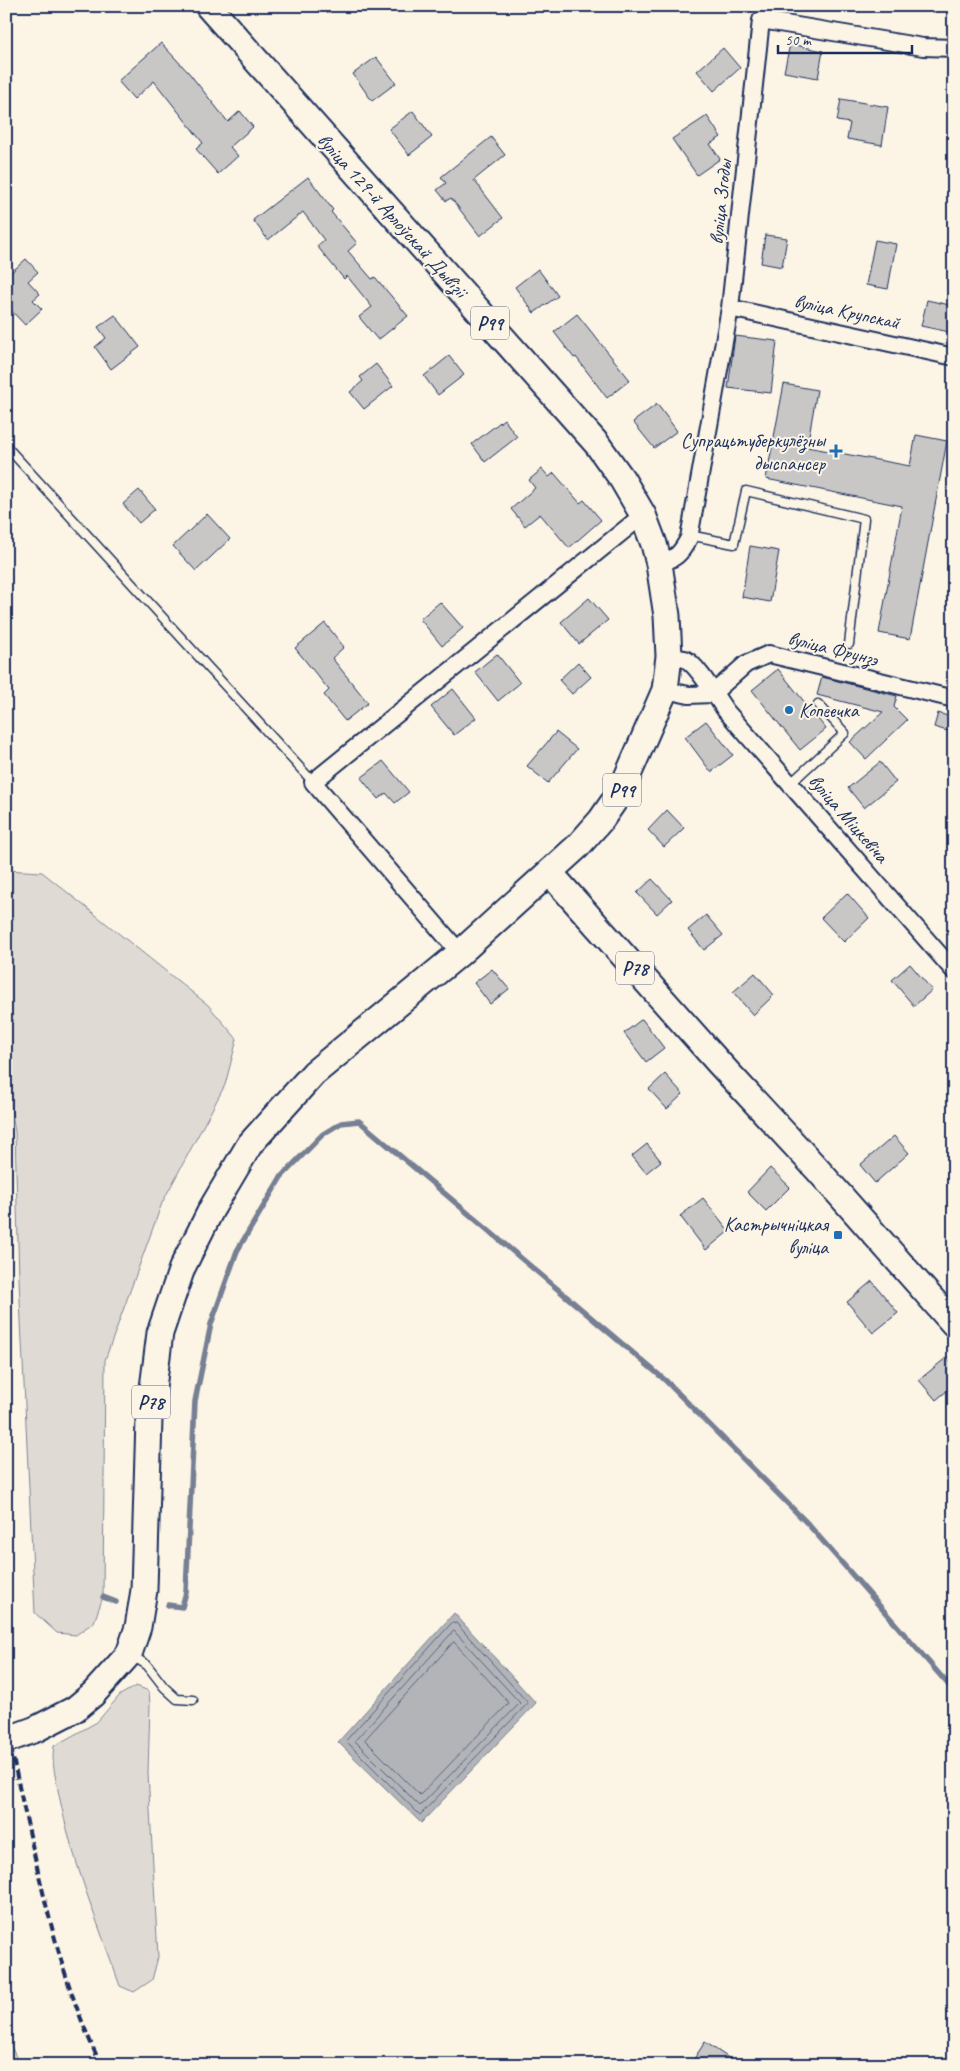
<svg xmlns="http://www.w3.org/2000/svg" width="960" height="2071" font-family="Caveat,sans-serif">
<rect width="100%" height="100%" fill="#fcf5e5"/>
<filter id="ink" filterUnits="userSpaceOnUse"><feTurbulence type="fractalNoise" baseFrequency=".02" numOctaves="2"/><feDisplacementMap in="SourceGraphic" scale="10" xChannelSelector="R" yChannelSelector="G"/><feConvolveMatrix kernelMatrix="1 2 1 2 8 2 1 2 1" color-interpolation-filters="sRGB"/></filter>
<g filter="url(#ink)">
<path fill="#dfdbd4" stroke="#7d8599" d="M6 870 42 872 208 1005 237 1039 225 1085 162 1203 105 1360 103 1597 94 1622 76 1635 57 1633 35 1613 19 1279 15 1132 6 1075Z
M136 1686 149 1691 150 1704 148 1773 158 1957 152 1980 134 1992 120 1986C98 1923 72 1861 59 1795 56 1779 51 1763 54 1746L97 1722 120 1695Z
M6 2036 20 2065H6Z"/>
<path fill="#b2b4b8" stroke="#767f94" d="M454 1613 536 1703 421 1823 338 1742Z"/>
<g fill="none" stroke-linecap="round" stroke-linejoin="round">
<path stroke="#576482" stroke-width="1" d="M453 1622 456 1623 528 1703 420 1815 346 1741Z
M454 1631 520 1703 420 1806 355 1741Z
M454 1642 509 1703 420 1795 365 1740Z"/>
<path stroke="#767f94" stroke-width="5.5" d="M103 1597 116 1602
M168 1605 182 1607 186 1592 195 1401 211 1324 237 1251 281 1177 323 1134 341 1123 359 1121 665 1380 807 1523 954 1691"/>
</g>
<path fill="#c8c7c6" stroke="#1b2f5e" d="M161 43 189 73 228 122 240 111 253 127 230 147 238 156 218 174 196 149 203 143 154 81 134 99 118 81Z
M790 44 823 51 818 78 784 72Z
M723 48 740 68 714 91 697 71Z
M376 57 396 83 372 101 353 74Z
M841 99 888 107 882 145 847 139 850 123 837 121Z
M413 111 432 137 409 155 389 129Z
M707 116 721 137 710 144 720 159 697 175 672 139Z
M491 137 505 155 474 180 503 218 480 236 451 198 446 201 437 190 446 183 441 177Z
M308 177 333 210 331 212 357 243 348 251 372 279 375 277 408 316 378 340 359 317 372 307 347 276 344 279 317 246 324 240 303 212 268 240 253 220Z
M765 235 787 238 782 267 761 263Z
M875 240 896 244 888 289 866 285Z
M26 259 38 272 28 281 40 294 33 300 42 309 25 325 6 305V277Z
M538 269 558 296 534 313 515 287Z
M927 300 954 306V333L921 326Z
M577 314 630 380 607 398 576 357 574 358 554 332Z
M115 315 140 347 111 369 95 347 106 338 98 327Z
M735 336 777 341 771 393 728 388Z
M449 356 464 375 438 395 424 376Z
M376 364 393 386 364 409 350 392 363 381 360 377Z
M784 384 817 390 807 447 910 466 916 435 947 441 910 639 879 633 902 506 766 479Z
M657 404 677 431 654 448 633 422Z
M504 419 517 437 485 462 472 444Z
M542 469 549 477 554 473 580 503 584 500 601 520 569 548 540 514 525 526 511 509 535 488 529 480Z
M139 490 155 509 139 523 123 504Z
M207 514 230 539 196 571 173 546Z
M750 546 779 551 770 602 742 597Z
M589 598 608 620 579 644 561 622Z
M440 602 463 628 442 646 420 619Z
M325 623 344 647 332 658 368 703 345 721 324 695 329 690 295 648Z
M497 654 520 683 498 701 475 672Z
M578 662 591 677 572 694 559 680Z
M778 669 826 729 800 750 752 690Z
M822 677 897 696 894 707 907 720 866 759 850 742 883 712 817 695Z
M453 689 476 718 454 735 431 707Z
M938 713 954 718V733L934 727Z
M706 721 733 755 711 772 685 737Z
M556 732 577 749 548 783 527 766Z
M383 761 409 792 395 803 386 793 378 799 361 778Z
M880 762 896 782 864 808 848 788Z
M667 810 684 828 664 847 648 830Z
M652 879 672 900 657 914 637 893Z
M847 893 869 918 844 942 821 918Z
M706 915 723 935 704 950 688 930Z
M910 964 932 990 914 1006 892 980Z
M492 969 509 989 490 1004 474 983Z
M755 973 774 995 753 1015 733 992Z
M642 1019 664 1048 646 1062 624 1033Z
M665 1074 683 1094 667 1109 649 1089Z
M894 1136 909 1153 875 1183 860 1165Z
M647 1144 661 1161 646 1173 632 1156Z
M770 1168 790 1187 766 1211 747 1192Z
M703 1198 729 1231 706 1250 680 1216Z
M872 1281 898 1313 873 1333 847 1302Z
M947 1357 954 1366V1385L936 1400 919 1380Z
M705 2042 739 2065H690Z"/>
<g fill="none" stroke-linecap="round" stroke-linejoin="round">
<defs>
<path id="lane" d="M6 446 313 782
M689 535 734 544 746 491 864 519 849 644
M791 783 845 733 818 704
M131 1655 147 1665 164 1687 177 1699 193 1700"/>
<path id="street" d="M730 308 954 357
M659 564C676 558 680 555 689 538L730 308 761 20 923 47 954 48
M669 656C674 657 680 658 685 659 698 665 717 699 726 711L954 971
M665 690 689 695 712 694
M712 694 746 664 769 654 954 699
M460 953 313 782 643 515"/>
<path id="primary" d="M550 873 719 1063 817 1169 954 1324
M6 1740 36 1729 75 1709 93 1694 129 1654 138 1627 144 1590 149 1419 160 1333 182 1268 212 1208 250 1144 314 1073 460 953 578 846 601 820 621 791 665 690 669 656 667 616 659 564 654 544 643 515 622 479 597 444 208 6"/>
</defs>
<use href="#lane" stroke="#1b2f5e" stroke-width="11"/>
<use href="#street" stroke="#1b2f5e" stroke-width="20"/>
<use href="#primary" stroke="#1b2f5e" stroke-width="29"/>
<use href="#lane" stroke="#fcf5e5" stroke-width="8"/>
<use href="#street" stroke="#fcf5e5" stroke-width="16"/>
<use href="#primary" stroke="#fcf5e5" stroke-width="25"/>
<path stroke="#1b2f5e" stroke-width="4" stroke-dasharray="8 4" stroke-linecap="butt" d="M6 1724C15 1769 25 1813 35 1858 51 1928 69 1999 101 2065"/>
</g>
</g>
<g fill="#1f6fb2" stroke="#fcf5e5" stroke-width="2">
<path d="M833.5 443.5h5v5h5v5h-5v5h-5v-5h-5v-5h5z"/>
<circle cx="789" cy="710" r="5"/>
<rect x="833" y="1230" width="10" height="10" rx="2.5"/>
</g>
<g text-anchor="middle" stroke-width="4" stroke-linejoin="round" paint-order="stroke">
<g fill="#fcf5e5" stroke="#5e6a86" stroke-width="1">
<rect x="471" y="306.5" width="38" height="33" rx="4"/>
<rect x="603" y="773.5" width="38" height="33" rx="4"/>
<rect x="616" y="951.5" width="38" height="33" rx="4"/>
<rect x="132" y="1385.5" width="38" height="33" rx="4"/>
</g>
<g font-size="19" font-weight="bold" fill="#1b2f5e">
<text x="490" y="330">Р99</text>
<text x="622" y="797">Р99</text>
<text x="635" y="975">Р78</text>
<text x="151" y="1409">Р78</text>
</g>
<g font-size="20" fill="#1b2f5e" stroke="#fcf5e5">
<text transform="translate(720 202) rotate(-84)" y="7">вуліца Згоды</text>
<text transform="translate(393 215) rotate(48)" y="7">вуліца 129-й Арлоўскай Дывізіі</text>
<text transform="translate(847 311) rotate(12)" y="7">вуліца Крупскай</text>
<text transform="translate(833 648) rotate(14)" y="7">вуліца Фрунзэ</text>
<text transform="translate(849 818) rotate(49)" y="7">вуліца Міцкевіча</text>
</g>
<g font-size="20" fill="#1b2f5e" stroke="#fcf5e5" text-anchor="end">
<text x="825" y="447">Супрацьтуберкулёзны<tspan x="825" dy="23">дыспансер</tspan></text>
<text x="799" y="717" text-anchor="start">Копеечка</text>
<text x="828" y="1231">Кастрычніцкая<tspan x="828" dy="23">вуліца</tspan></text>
</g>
</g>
<rect width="960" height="2071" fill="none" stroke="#fcf5e5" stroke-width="25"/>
<rect x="12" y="12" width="935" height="2046" fill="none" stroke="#1b2f5e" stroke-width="2" filter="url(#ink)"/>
<path d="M778 45v8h134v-8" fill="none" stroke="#1b2f5e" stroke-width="2.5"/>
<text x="785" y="45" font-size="15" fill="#1b2f5e" stroke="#fcf5e5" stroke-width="4" paint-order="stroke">50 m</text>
</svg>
